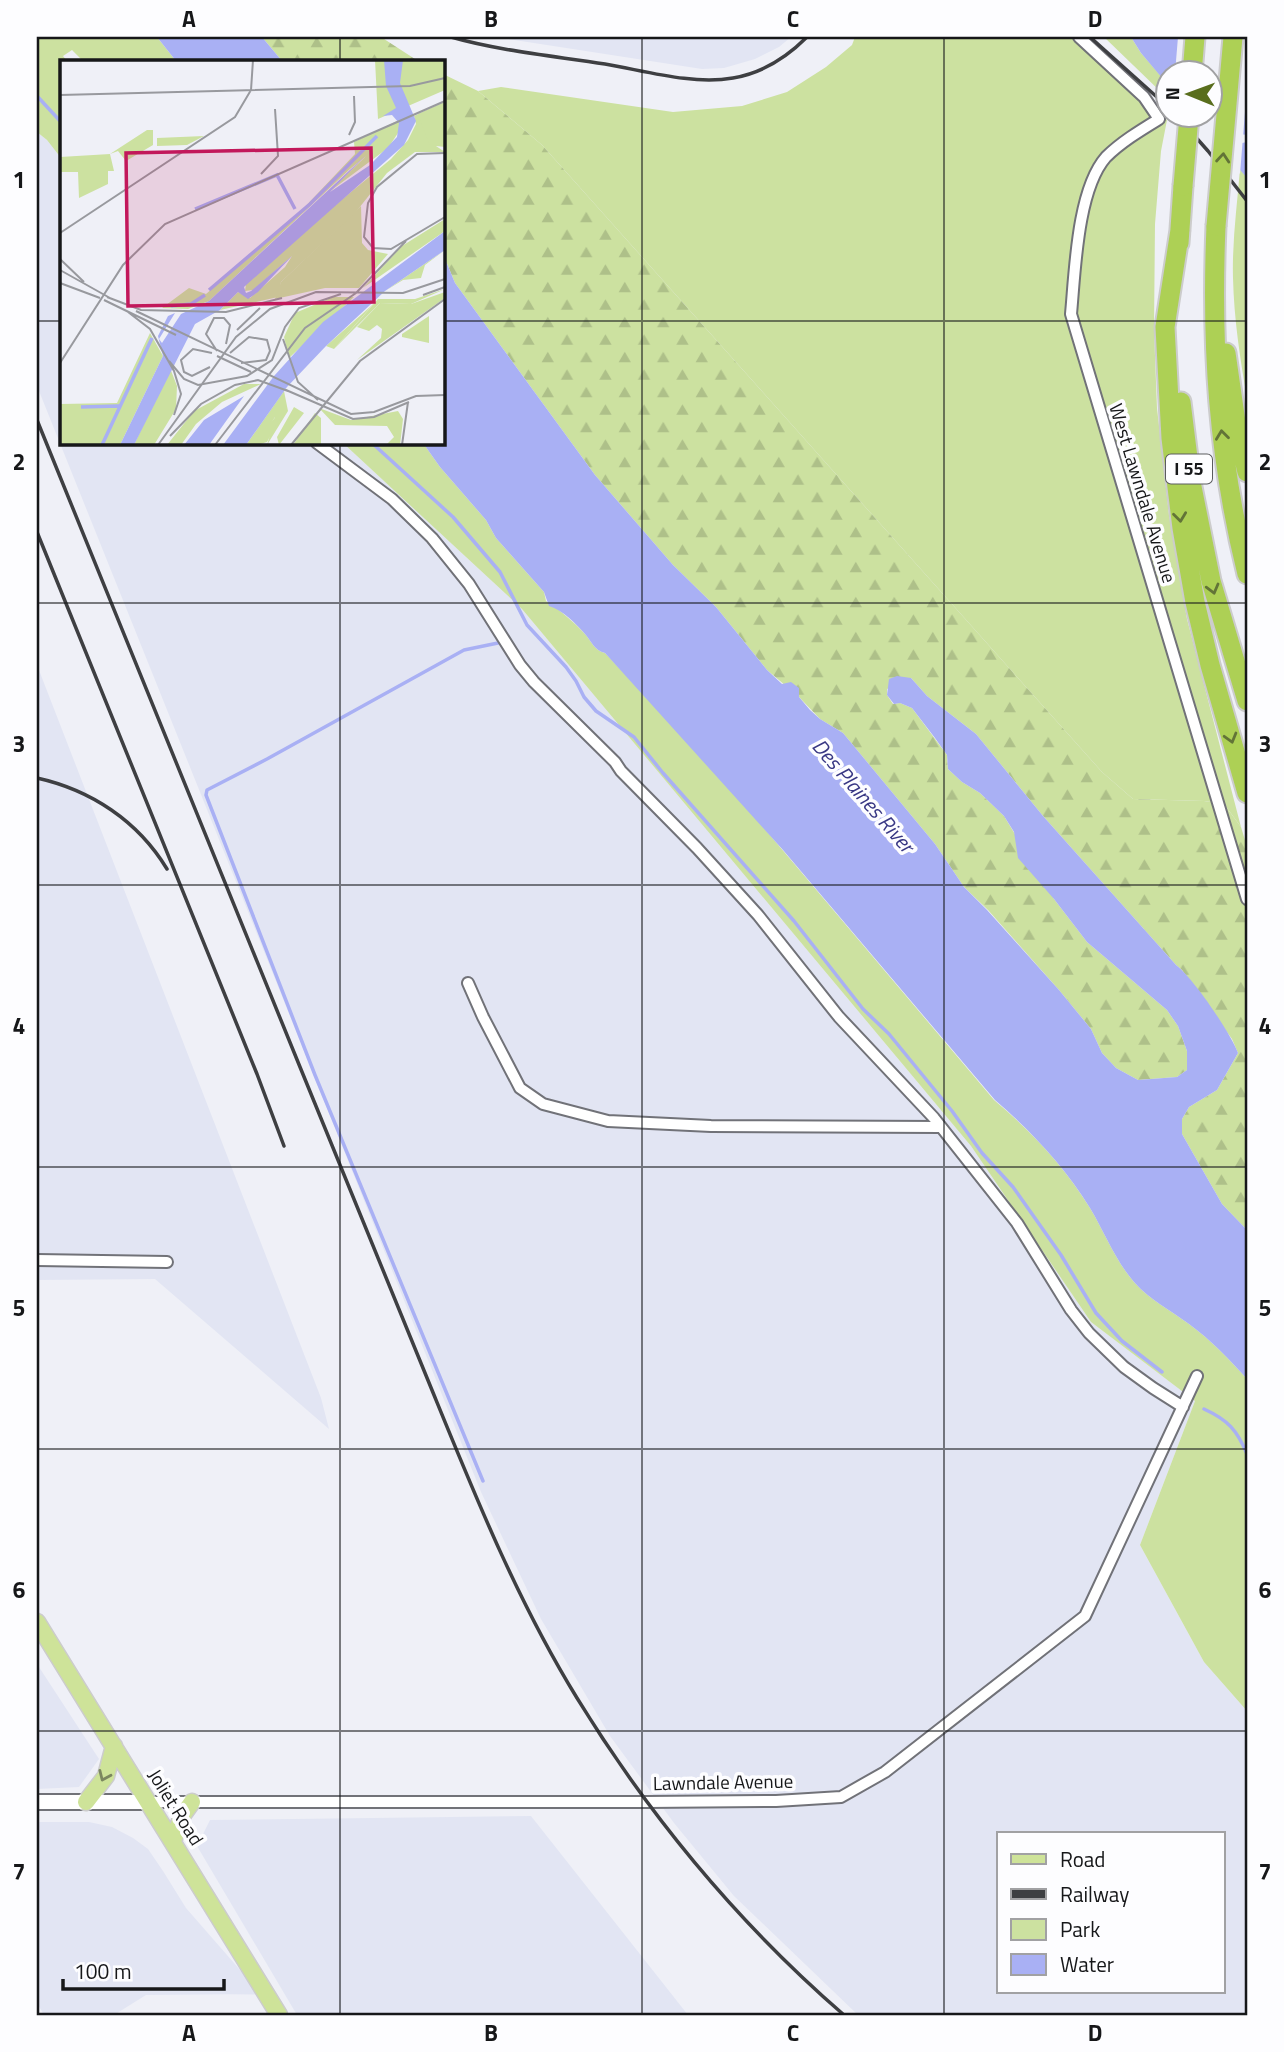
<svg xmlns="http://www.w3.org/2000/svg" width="1284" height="2052" font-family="'Titillium Web',sans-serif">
<defs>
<pattern id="forest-firs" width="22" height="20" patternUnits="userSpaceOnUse" patternTransform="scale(1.75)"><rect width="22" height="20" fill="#cce1a0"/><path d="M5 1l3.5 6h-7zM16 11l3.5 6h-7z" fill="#aec089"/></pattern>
</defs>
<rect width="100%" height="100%" fill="#eff0f7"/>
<path fill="#e2e5f3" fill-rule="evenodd" d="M495 37H791L779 47 755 59 724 68 702 69Z
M37 132 47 140 61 158V443H343L522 609 971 1146 1091 1322 1195 1401 1140 1545 1204 1662 1247 1711V2015H858L734 1896 674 1823 610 1736 541 1619 481 1492 37 386ZM999 1833H1223V1991H999Z
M37 665 321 1398 329 1429 155 1279 37 1280Z
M37 1664 99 1759 79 1787 37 1789Z
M531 1816 688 2015H297L197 1846 210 1820Z
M37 1822H89L112 1827 133 1838 148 1849 163 1871 186 1908 261 1994 146 1995 114 2015H44L37 2003Z"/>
<path fill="#cce1a0" d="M37 37H157L176 61H83L72 50 63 56 67 61H61V158L47 140 37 132Z
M855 37H1070L1167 120 1161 151 1155 224 1154 330 1157 408 1169 515 1187 619 1241 827 1224 804 1204 801 1133 799 1102 772 542 145 478 91 501 87 673 112 742 106 787 92 826 67 852 45Z
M1104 37H1131L1141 53 1166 82 1162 93Z
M1240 169 1247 178V398C1240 358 1234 319 1233 278 1232 242 1237 206 1240 169Z
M343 443H423L440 467 486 520 496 538 544 592 546 601C560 610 574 622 585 634 592 642 594 650 605 653L709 763 994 1100C1032 1132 1064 1166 1090 1208 1105 1233 1115 1260 1134 1282 1150 1300 1170 1310 1189 1324 1211 1340 1229 1359 1247 1379V1711L1204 1662 1140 1545 1195 1401 1091 1322 971 1146 522 609Z"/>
<path fill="url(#forest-firs)" d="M262 37H381L418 61H282Z
M443 74 478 91 542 145 1102 772 1133 799 1204 801 1224 804 1241 827 1247 847V1230L1222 1204 1182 1134V1119L1189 1107 1217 1090 1238 1053 1232 1039 1182 970 1176 965 1043 816 976 734 927 696 911 678 887 689V695L893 704 900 703 912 708 947 755 948 769 962 782 980 793 1004 816 1054 899 1087 942 1167 1010 1178 1026 1187 1051V1070L1177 1077 1138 1080 1116 1068 1102 1053 1091 1029 1059 990 988 910 964 887 935 844 843 733 820 719 799 697 767 670 716 607 673 565 595 475 455 283 443 254Z"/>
<path fill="#a9b0f4" d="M157 37H262L282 61H176Z
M1131 37H1247V135L1240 134 1242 143 1247 142V178L1194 116H1210V74H1168V85L1141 53Z
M443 254 455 283 595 475 673 565 716 607 767 670 782 684 791 682 799 688V697L810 710 820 719 843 733 935 844 964 887 987 910 1059 990 1091 1029 1102 1053 1116 1068 1138 1080 1177 1077 1187 1070V1051L1178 1026 1167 1010 1087 942 1054 899 1018 858 1014 832 1004 816 980 793 962 782 948 769 947 755 935 738 912 708 900 703 894 704 887 695 889 679 897 676 911 678 927 696 976 734 1043 816 1176 965C1194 979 1230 1032 1238 1053L1217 1090 1189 1107 1182 1119V1134L1222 1204 1247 1230V1379C1229 1359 1211 1340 1189 1324 1170 1310 1150 1300 1134 1282 1115 1260 1105 1233 1090 1208 1064 1166 1032 1132 995 1100L783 850 605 653C594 650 592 642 585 634 576 624 563 610 549 606L544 592 496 538 486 520 440 467 423 443H443Z"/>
<path fill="#eff0f7" d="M1178 37H1247V87L1240 174 1191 117 1210 116V74L1175 73Z"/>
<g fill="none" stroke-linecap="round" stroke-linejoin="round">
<path stroke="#a9b0f4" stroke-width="3.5" d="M37 96 61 122
M372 443 453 517 500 572 527 625 566 667 576 681 584 697 596 711 634 737 663 773 794 921 863 1009 889 1034 952 1111 982 1153 1013 1187 1061 1255 1096 1313 1122 1341 1162 1372
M1204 1409C1228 1420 1237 1430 1247 1454
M483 1481 315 1075 206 795 207 790 267 759 464 650 498 643"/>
<defs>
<path id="street" d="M1079 37 1144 97 1159 119C1141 130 1121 142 1106 157 1077 190 1075 272 1071 314L1247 899
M317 443 392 499 432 538 469 584 520 665 534 682 615 762 621 771 697 848 758 915 839 1017 934 1118 1017 1223 1071 1310 1089 1333 1124 1367 1153 1388 1183 1407
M468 983 483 1017 520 1088 543 1104 608 1121 711 1126 941 1127
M37 1260 167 1262
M148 1802H647L776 1801 841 1797 885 1772 1085 1616 1197 1376"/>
<path id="secondary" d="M37 1802H148"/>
<path id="primary" d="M37 1622 279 2015
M86 1802 106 1776 114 1746
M173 1841 182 1816 192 1802"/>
<path id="highway" d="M1192 74 1195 37
M1216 226C1211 346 1218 457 1247 574
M1180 230 1165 327 1171 438 1182 528 1195 602 1210 665 1247 793
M1179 243 1183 186
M1226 353 1237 429 1247 472
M1181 402 1191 482 1211 581 1247 701"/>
</defs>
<use href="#street" stroke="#717278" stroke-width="14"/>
<use href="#secondary" stroke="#717278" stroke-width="18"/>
<use href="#primary" stroke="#ccc" stroke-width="19"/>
<use href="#highway" stroke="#ccc" stroke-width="23"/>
<use href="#street" stroke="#fff" stroke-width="10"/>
<use href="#secondary" stroke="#fff" stroke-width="14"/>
<use href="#primary" stroke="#cee399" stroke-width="16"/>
<use href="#highway" stroke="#add055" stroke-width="19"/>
<path stroke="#3e3f42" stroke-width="3.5" d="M451 37C500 51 554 56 605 64 646 71 692 85 733 78 763 73 786 58 807 37
M1090 37 1168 107
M1177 116 1208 151 1247 201
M37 420C124 636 214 851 300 1067 344 1177 389 1286 434 1395 476 1498 518 1602 577 1698 650 1817 739 1924 844 2015
M37 532 257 1074 284 1146
M37 778C91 790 138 821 167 869"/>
<defs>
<path id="highway-bridge" d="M1183 186 1189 116
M1216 226 1233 37"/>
</defs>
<use href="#highway-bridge" stroke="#ccc" stroke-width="23" stroke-linecap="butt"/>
<use href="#highway-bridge" stroke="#add055" stroke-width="19"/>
</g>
<defs><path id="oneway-chevron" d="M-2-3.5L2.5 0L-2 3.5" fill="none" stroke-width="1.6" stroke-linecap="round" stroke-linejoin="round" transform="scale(1.75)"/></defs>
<g stroke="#627437">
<use href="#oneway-chevron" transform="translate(1223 158) rotate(-85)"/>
<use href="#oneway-chevron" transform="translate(1222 435) rotate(-97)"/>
<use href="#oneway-chevron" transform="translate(1180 517) rotate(83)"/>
<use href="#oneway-chevron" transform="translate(1213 589) rotate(75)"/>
<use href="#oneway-chevron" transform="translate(1231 738) rotate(74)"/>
</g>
<use stroke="#7b875f" href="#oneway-chevron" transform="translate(104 1776) rotate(114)"/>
<path fill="none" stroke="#161719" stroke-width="2" stroke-opacity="0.55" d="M340 37V61M642 37V2015M944 37V2015M37 321H61M443 321H1247M340 443V2015M37 603H1247M37 885H1247M37 1167H1247M37 1449H1247M37 1731H1247"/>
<g text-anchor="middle" stroke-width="7" stroke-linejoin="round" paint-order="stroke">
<rect fill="#fdfdff" stroke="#5b5c5e" stroke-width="2" x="1166" y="454.5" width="46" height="29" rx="5"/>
<g font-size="18" font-weight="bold" fill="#161719">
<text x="1189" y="475">I 55</text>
</g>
<g font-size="19" fill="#161719" stroke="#fdfdff">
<text transform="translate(1143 493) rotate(73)" y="7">West Lawndale Avenue</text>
<text transform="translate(723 1782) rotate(-1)" y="7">Lawndale Avenue</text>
<text transform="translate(176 1807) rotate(58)" y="7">Joliet Road</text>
</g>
<g font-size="21" font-style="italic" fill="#383784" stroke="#fdfdff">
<text transform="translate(863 796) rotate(49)" y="7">Des Plaines River</text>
</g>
</g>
<g transform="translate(60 60)">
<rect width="385" height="385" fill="#eff0f7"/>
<path d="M339 60 340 70 328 88 269 132 306 96 290 109 149 241 128 249 102 248 129 228 146 234 240 152 295 94 294 82ZM87 70H93V85L66 101 58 91 50 94ZM144 76 127 85 97 86V78ZM301 146 302 183 308 190 328 194 299 228H265L215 239 221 222ZM385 159V171L303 228 342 186ZM385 229 351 244 320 243 274 289 318 239H355ZM273 237H294L229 298 224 277 235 253ZM90 273 103 296 60 385H0V344L57 343ZM110 308 117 326 116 349 94 385H74ZM184 324H201L162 342 136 364 121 385H107L134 351ZM259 348 291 360 338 351 343 359 340 385H326L334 377 327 366 275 365Z" fill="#cce1a0"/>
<path d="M385 42V87L376 86 385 92H355L327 113 295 153 221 222 218 237 160 250 178 232 190 238 225 207 232 196 193 230 185 231 186 224 245 170 331 99 348 80 356 64 354 56ZM385 190 365 205 361 218 343 220 325 231ZM385 232V238L297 300 321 278 322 269 317 265 309 271 297 267 320 243 351 244ZM316 241 274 289 266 286 310 247ZM224 331 228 351 207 385 215 357 197 385H186ZM234 347 244 353 219 385 217 377Z" fill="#cce1a0"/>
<path d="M217 356H221L207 382 197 385 199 373Z" fill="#cce1a0"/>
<path d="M315 0H385V30L318 59ZM385 42V86L369 84 358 54ZM50 94 54 111H48V124L19 138 18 112H0V97ZM369 256V283L342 277V274ZM255 353 261 358V385H233Z" fill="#cce1a0"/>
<path d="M324 0H343L340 23 356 61 344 85 184 227 186 233 191 231 232 196 198 232 188 239 178 232 160 250 135 264 74 385H60L103 296 98 276 108 256 115 253 99 279 102 283 121 254 149 241 305 96 270 132 310 105 337 77 339 63 332 55 323 56 336 48 326 26ZM385 171V190L325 231 266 286 227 327 186 385H163L214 316 263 262ZM184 336 149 385H124L144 360Z" fill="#a9b0f4"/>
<path fill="none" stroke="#a9b0f4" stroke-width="3.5" d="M135 149 217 115 235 149M149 230 250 144 317 76M111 246 131 244 145 235M21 347 59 346M42 385 92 278"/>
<path fill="none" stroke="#98999e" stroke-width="2" d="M0 35 350 26 385 18M289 75 295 62 294 36M385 93 357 94 317 127 308 143 304 177 313 188 331 189 385 157M201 114 218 96 215 49M0 173 175 57 191 30 193 0M0 199 24 222M0 210 50 238M0 223 40 238M363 235 385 227M47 237 81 250 166 252 222 238M44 240 116 275M76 251 291 354 314 352 356 336 385 335M68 252 90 269 114 311 121 334 114 355M177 270 200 248M223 279 238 322 258 340M157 291 146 274 154 258H164L170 265 166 284M170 293 189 277 207 280 210 291 206 300 181 303M157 296 191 312M109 301 124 319 138 325 187 316 212 300 225 267 239 248 281 234M0 303 63 205 105 164 385 41M150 307 132 316 124 312 121 300 133 289 152 293M226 330 293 359 314 357 349 342M110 376 141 344 175 325 198 320 228 331M98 385 176 277 210 249 256 232 343 233 385 219M155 385 245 268 296 233 346 181M231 385 300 301 385 239M342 385 348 342"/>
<path fill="#c2185b" fill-opacity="0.15" stroke="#c2185b" stroke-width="3.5" d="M311 88 314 242 68 246 66 93Z"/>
<rect width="385" height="385" fill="none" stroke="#161719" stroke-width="3.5"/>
</g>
<rect width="1284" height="2052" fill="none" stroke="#fdfdff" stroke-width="77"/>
<rect x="997" y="1832" width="228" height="161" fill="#fdfdff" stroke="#a1a1a3" stroke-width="2"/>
<rect x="1011" y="1854" width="35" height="10" fill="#cee399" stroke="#a1a1a3" stroke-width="2"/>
<text x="1060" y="1867" font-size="21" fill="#161719">Road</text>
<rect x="1011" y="1889" width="35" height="10" fill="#3e3f42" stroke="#a1a1a3" stroke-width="2"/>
<text x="1060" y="1902" font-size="21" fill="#161719">Railway</text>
<rect x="1011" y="1919" width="35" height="21" fill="#cce1a0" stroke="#a1a1a3" stroke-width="2"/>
<text x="1060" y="1937" font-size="21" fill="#161719">Park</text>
<rect x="1011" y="1954" width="35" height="21" fill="#a9b0f4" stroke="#a1a1a3" stroke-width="2"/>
<text x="1060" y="1972" font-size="21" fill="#161719">Water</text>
<g transform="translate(1189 94) rotate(271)"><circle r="33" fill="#fdfdff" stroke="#a1a1a3" stroke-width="2"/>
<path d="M0-5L12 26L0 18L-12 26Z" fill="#596e1d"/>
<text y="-10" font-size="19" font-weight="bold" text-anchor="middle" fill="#161719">N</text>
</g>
<path d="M63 1979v10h161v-10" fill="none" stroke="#161719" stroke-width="3.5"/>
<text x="74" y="1979" font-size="21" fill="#161719" stroke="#fdfdff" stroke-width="5" paint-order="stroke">100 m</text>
<rect x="38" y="38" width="1208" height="1976" fill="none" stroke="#161719" stroke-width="2.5"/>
<g font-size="23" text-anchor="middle" font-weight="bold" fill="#161719">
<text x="189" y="27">A</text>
<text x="491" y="27">B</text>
<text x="793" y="27">C</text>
<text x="1095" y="27">D</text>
<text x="19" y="188">1</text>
<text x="1265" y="188">1</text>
<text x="19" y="470">2</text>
<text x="1265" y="470">2</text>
<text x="19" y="752">3</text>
<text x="1265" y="752">3</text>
<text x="19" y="1034">4</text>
<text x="1265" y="1034">4</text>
<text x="19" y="1316">5</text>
<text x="1265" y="1316">5</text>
<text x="19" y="1598">6</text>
<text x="1265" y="1598">6</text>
<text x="19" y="1880">7</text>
<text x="1265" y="1880">7</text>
<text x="189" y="2041">A</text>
<text x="491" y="2041">B</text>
<text x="793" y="2041">C</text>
<text x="1095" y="2041">D</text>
</g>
</svg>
